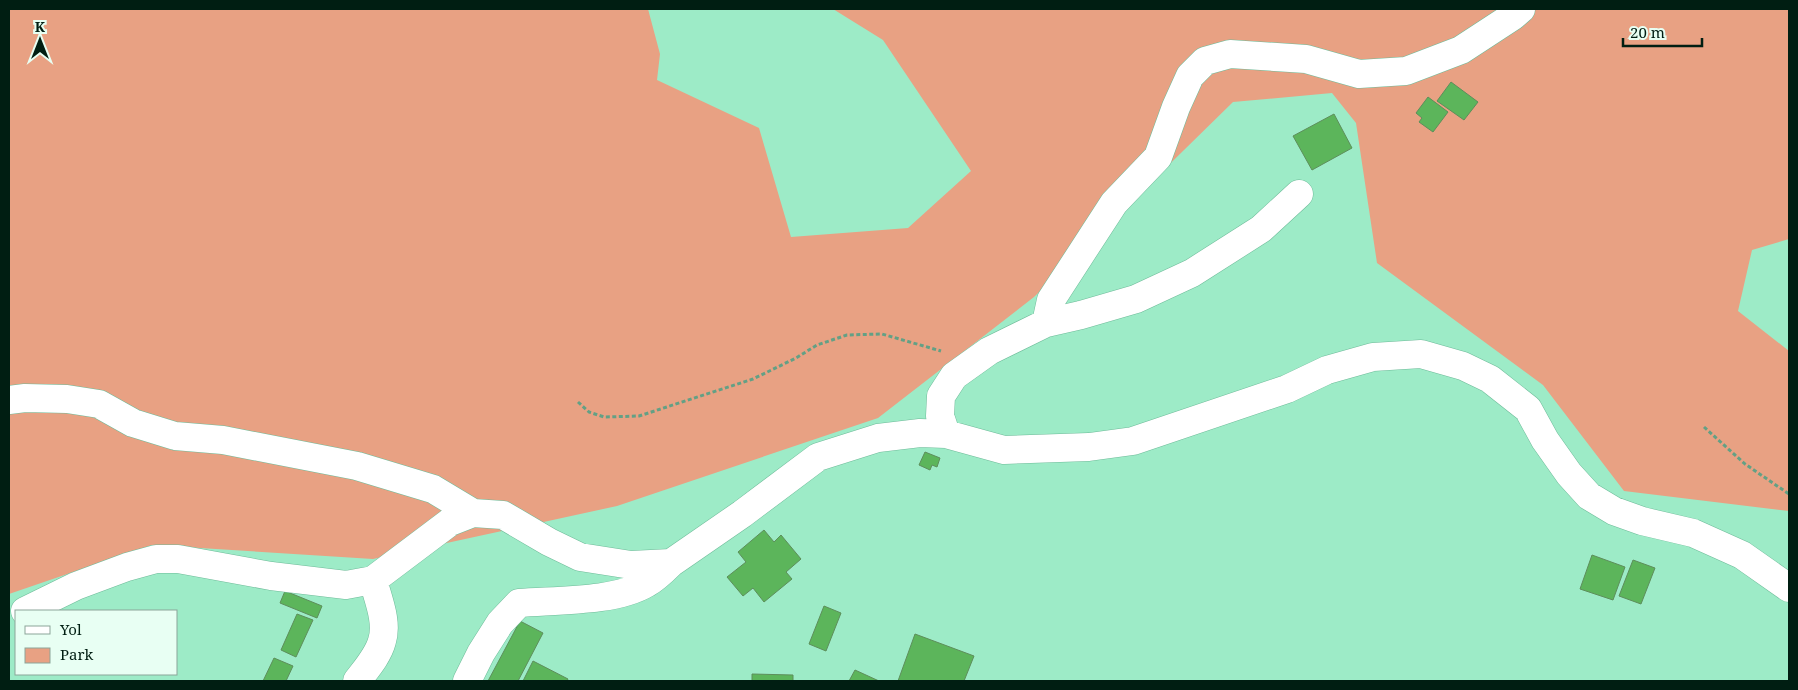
<svg xmlns="http://www.w3.org/2000/svg" width="1798" height="690" font-family="'Noto Serif',serif">
<rect width="100%" height="100%" fill="#9debc7"/>
<path fill="#e8a183" d="M9 9H648L660 54 657 80 759 128 791 237 908 228 971 171 883 40 833 9H1789V239L1752 250 1738 311 1789 351V511L1624 491 1543 385 1377 263 1356 123 1332 93 1233 102 1034 297 878 418 617 506 373 559 152 545 9 594Z"/>
<path fill="#5cb55b" stroke="#5d8e5b" d="M1451 82 1478 102 1464 120 1437 101Z
M1428 97 1448 112 1433 132 1419 122 1422 118 1416 113Z
M1334 114 1352 148 1312 170 1293 136Z
M925 452 940 458 937 467 932 465 930 470 919 465Z
M764 530 774 542 781 535 801 559 786 572 792 579 764 602 753 588 743 596 727 577 746 562 738 552Z
M1592 555 1625 567 1613 600 1580 589Z
M1633 560 1655 568 1641 604 1619 596Z
M285 591 322 606 317 618 280 603Z
M824 606 841 613 826 651 809 644Z
M297 614 313 620 296 657 281 650Z
M520 621 543 633 518 681H488Z
M915 634 974 656 964 681H898Z
M274 658 293 666 286 681H263Z
M533 661 568 679 567 681H523Z
M855 670 879 681H849Z
M752 674 793 675V681H752Z"/>
<g fill="none" stroke-linecap="round" stroke-linejoin="round">
<defs>
<path id="minor" d="M1046 323 1051 300 1114 203 1158 157 1176 107 1190 76 1205 61 1230 54 1306 59 1359 74 1406 71 1461 50 1513 16 1521 9
M9 400 25 398 67 399 99 404 133 423 175 436 223 440 357 466 433 489 473 513
M946 434 940 416 941 396 954 376 989 351 1046 323 1081 315 1136 299 1192 273 1261 229 1299 194
M25 611 76 586 127 567 156 559H178L271 576 346 585 373 580 450 522 473 513 503 515 549 542 580 557 631 565 671 563 742 514 818 457 878 438 920 433 946 434 1004 450 1089 447 1133 441 1287 389 1327 370 1373 357 1421 354 1463 366 1490 379 1528 409 1545 440 1569 474 1589 496 1614 511 1642 521 1693 533 1742 555 1789 588
M357 681C366 669 378 656 382 641 388 622 378 599 373 580
M467 681 481 653 500 623 519 603C556 600 616 602 647 583 656 578 664 570 671 563"/>
</defs>
<use href="#minor" stroke="#6ebb99" stroke-width="29"/>
<path stroke="#63a085" stroke-width="3" stroke-dasharray="4 2.5" stroke-linecap="butt" d="M578 402 589 412 604 417 639 416 753 379 796 358 817 345 847 335 882 334 941 351
M1704 427 1745 464 1789 494"/>
<use href="#minor" stroke="#fff" stroke-width="28"/>
</g>
<rect width="1798" height="690" fill="none" stroke="#001e12" stroke-width="20"/>
<rect x="15" y="610" width="162" height="65" fill="#e8fff3" stroke="#8ba599"/>
<rect x="25" y="626" width="25" height="8" fill="#ffffff" stroke="#8ba599"/>
<text x="60" y="635" font-size="15" fill="#001e12">Yol</text>
<rect x="25" y="648" width="25" height="15" fill="#e8a183" stroke="#8ba599"/>
<text x="60" y="660" font-size="15" fill="#001e12">Park</text>
<g transform="translate(40 40)" stroke="#e8fff3" stroke-width="4" paint-order="stroke">
<path d="M0-4L9 19L0 12L-9 19Z" fill="#001e12"/>
<text y="-8" font-size="14" font-weight="bold" text-anchor="middle" fill="#001e12">K</text>
</g>
<path d="M1623 38v8h79v-8" fill="none" stroke="#001e12" stroke-width="2.5"/>
<text x="1630" y="38" font-size="15" fill="#001e12" stroke="#e8fff3" stroke-width="4" paint-order="stroke">20 m</text>
</svg>
